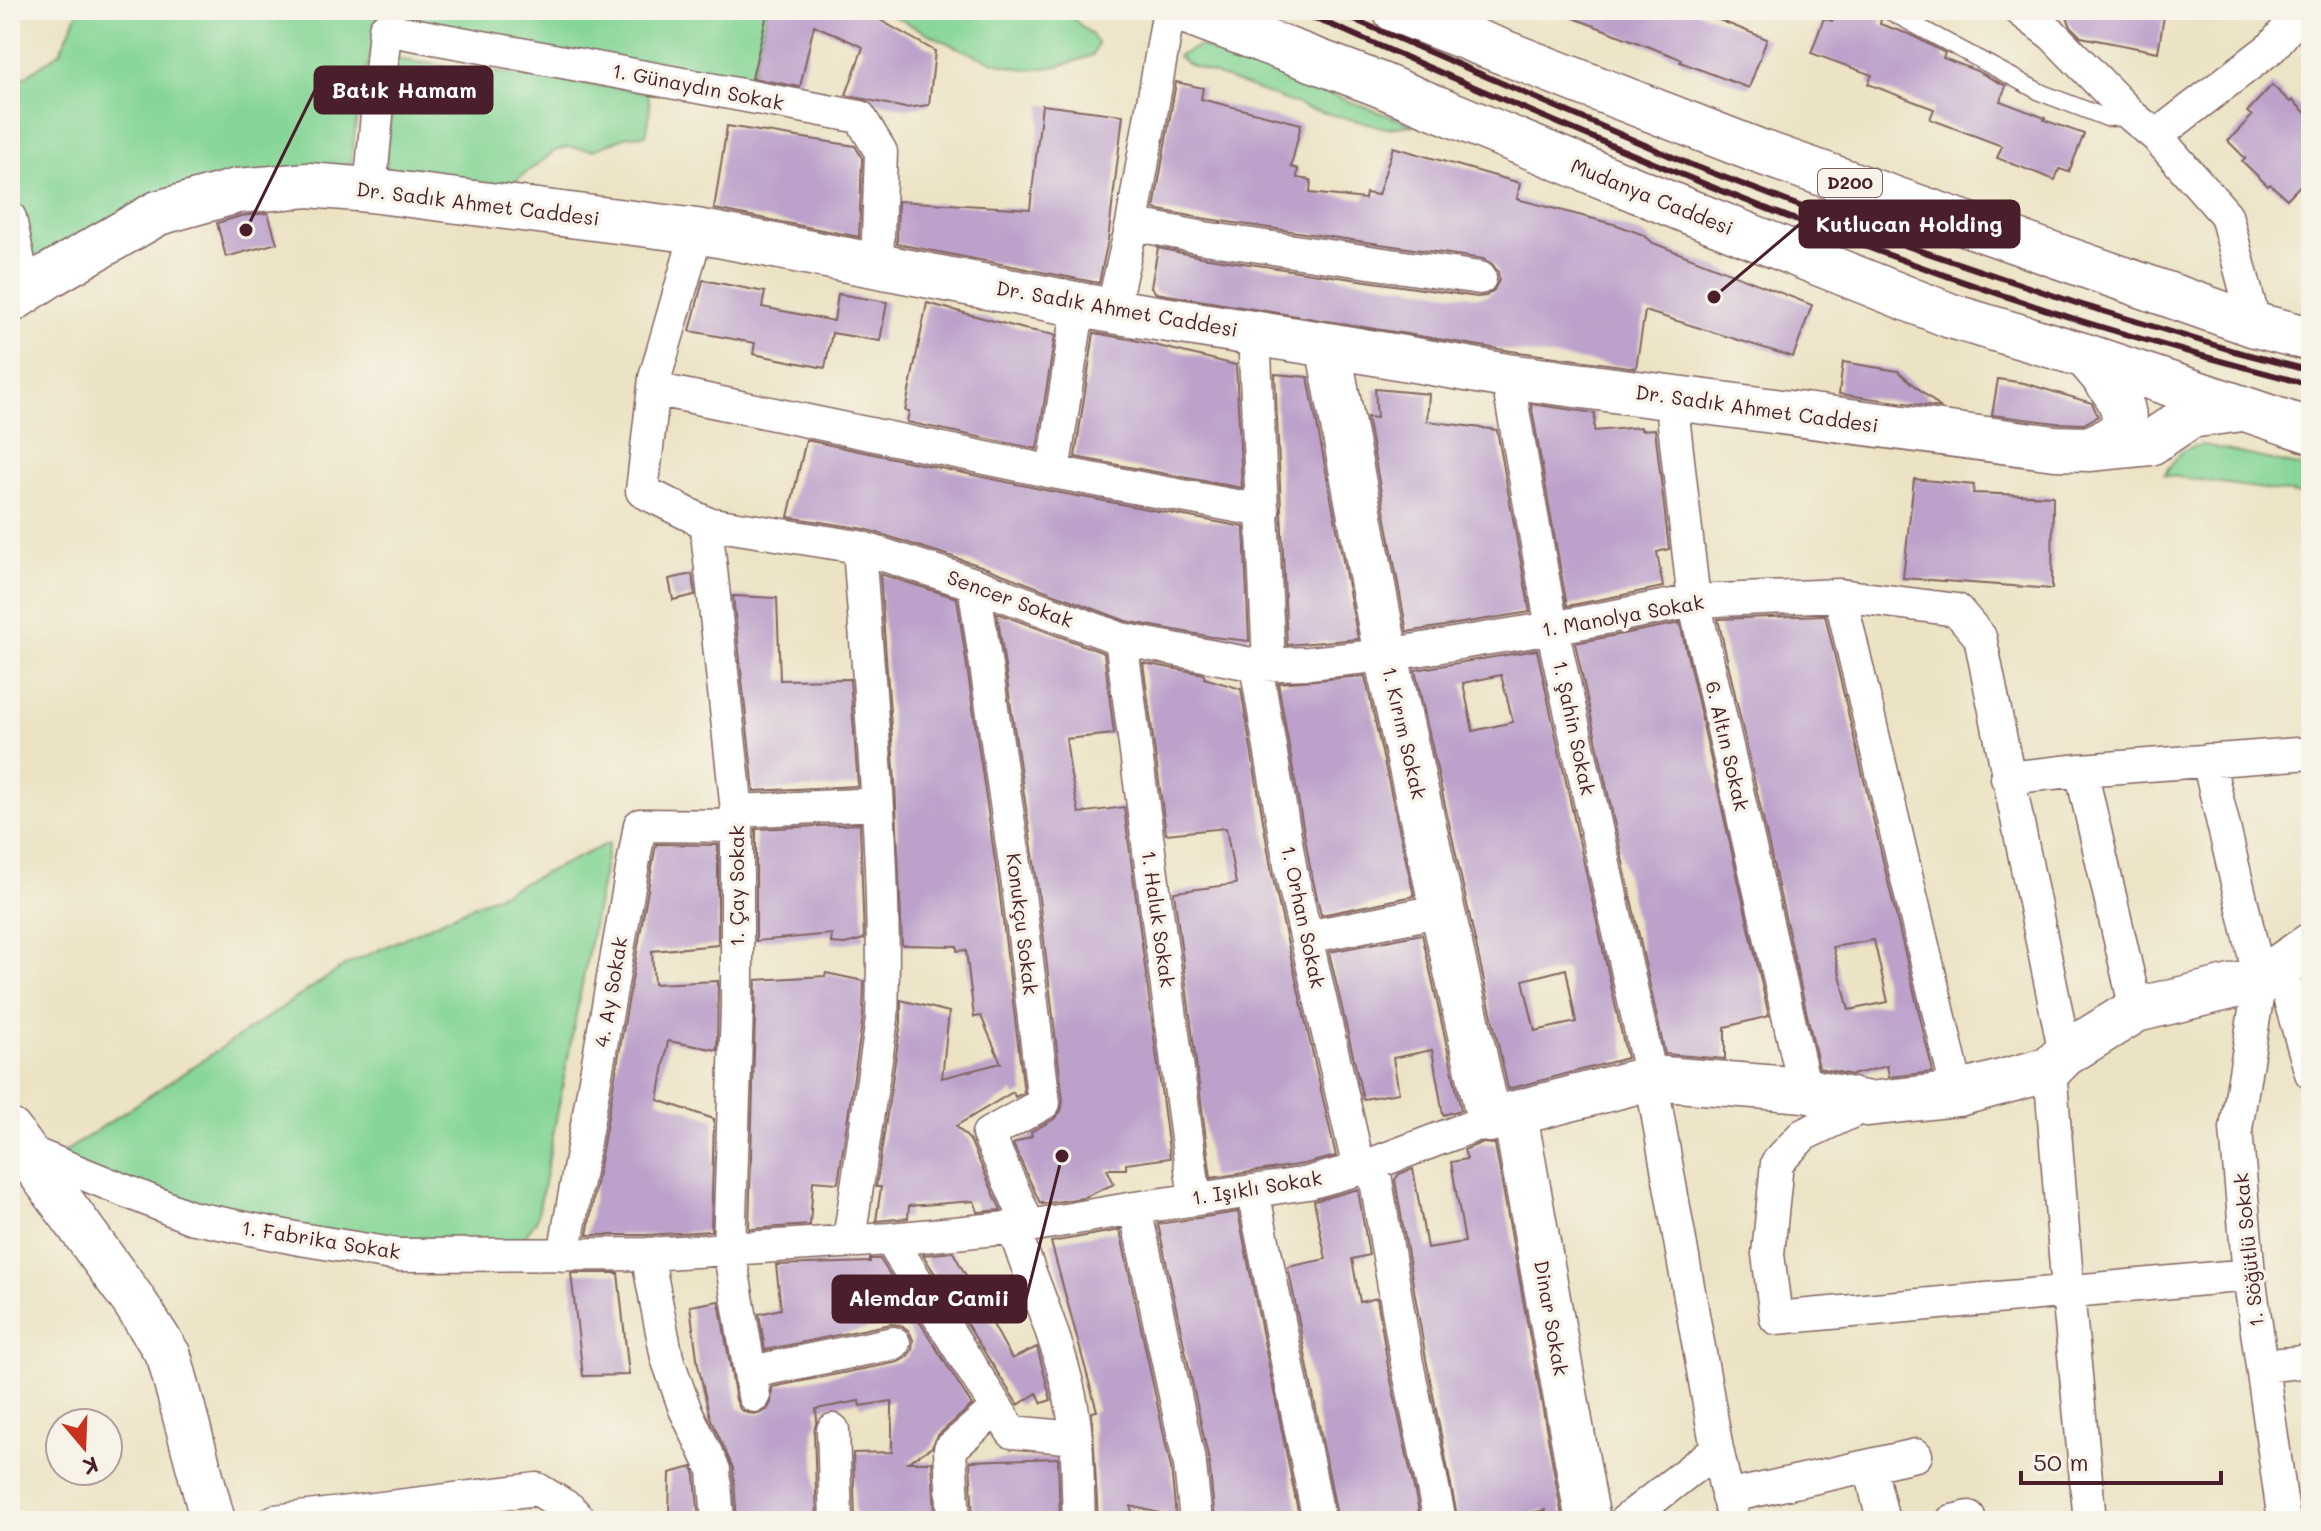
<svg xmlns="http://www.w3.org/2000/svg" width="2321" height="1531" font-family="Mali,sans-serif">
<rect width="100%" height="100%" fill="#f7f3e8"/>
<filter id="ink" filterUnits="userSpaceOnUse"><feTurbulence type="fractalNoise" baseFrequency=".0125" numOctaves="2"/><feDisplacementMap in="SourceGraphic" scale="16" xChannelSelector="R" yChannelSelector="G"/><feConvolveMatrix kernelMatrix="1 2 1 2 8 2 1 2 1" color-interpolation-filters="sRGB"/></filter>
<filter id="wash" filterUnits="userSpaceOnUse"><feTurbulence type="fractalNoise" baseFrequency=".006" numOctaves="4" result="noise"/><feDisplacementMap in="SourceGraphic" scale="32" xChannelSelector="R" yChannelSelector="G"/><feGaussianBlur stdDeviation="1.8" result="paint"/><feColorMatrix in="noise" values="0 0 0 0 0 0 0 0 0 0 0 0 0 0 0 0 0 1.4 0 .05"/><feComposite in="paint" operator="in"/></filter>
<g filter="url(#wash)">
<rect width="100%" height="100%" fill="#ece3c4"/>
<path fill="#85d596" stroke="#687a60" stroke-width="2" d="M79 10H768L750 84 410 28 371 57 361 85 350 169 42 273 22 243 15 173 14 119 19 81 60 52Z
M882 10H1039L1071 17 1092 35 1098 44 1093 55C1071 63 1049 70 1026 69 984 65 921 30 882 10Z
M1199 46 1414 125 1386 128 1309 109 1187 64 1178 56Z
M394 59 647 92C652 106 649 120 646 135L627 136 594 150 566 147 555 151 505 189 386 172Z
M2204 445 2311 469V496L2164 475C2177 456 2179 447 2204 445Z
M609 843 537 1219 522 1240 500 1248 277 1228 54 1159 346 965Z"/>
<g id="blocks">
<path fill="#bca1ca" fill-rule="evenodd" d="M768 10H862L935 51 929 105 905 108 846 95 863 47 814 25 800 87 752 78Z
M1558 10H1694L1767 39 1749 88 1680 62 1681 59 1558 12Z
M1837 10H1870L1877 13 1881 19 1880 24 1911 35 1945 53 1943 58 1977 71 2006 86 2000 101 2045 118 2044 120 2084 134 2069 172 2059 169 2055 180 1997 158 2002 146 1930 119 1934 109 1868 84 1872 75 1811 53 1824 18 1832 21Z
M2064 10H2165L2158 52 2081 37 2071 27Z
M1176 82 1203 88 1201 99 1301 124 1291 167 1298 169 1297 178 1311 180 1310 193 1365 199 1366 193 1378 195 1393 147 1520 183 1517 199 1617 225 1644 235 1653 243 1812 305 1793 357 1645 311 1636 368 1511 351 1156 293 1151 287 1158 248 1201 257 1477 297 1486 296 1494 290 1499 280 1498 272 1492 264 1483 259 1207 219 1154 209Z
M2272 85 2290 102 2292 100 2311 118V174L2287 199 2270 184 2268 186 2242 161 2245 158 2228 141 2252 116 2247 112Z
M1042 105 1123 115 1108 240 1099 283 897 244 898 201 1030 209Z
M727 126 855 146 862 158 859 237 714 209Z
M268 213 277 243 226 257 217 223 241 216Z
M703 280 765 292 762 307 834 321 838 294 887 302 880 341 832 333 825 368 753 354 755 343 690 331Z
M927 303 1024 329 1055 335 1037 449 907 422 909 412 905 411Z
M1094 333 1134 340 1236 365 1242 488 1075 457Z
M1843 362 1898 371 1941 408 1839 394Z
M1275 374 1308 377 1358 639 1287 645Z
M1998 379 2024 383 2092 403 2098 416 2084 424 2057 423 1992 415Z
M1375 389 1429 394 1427 421 1497 430 1530 612 1407 632 1367 417 1377 418Z
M1531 404 1595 413 1594 431 1641 427V430L1655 429 1669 549 1657 552 1663 587 1567 606Z
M806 440 1050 491 1244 527 1249 641 1212 637 1126 621 981 566 865 529 788 517Z
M1914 479 1974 485 1973 493 2053 496 2052 589 1903 578Z
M692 574 695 595 673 600 669 579Z
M880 574 957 598 999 888 1024 1093 1015 1097 1013 1092 956 1126 970 1140 1001 1210 978 1212 974 1201 909 1206 908 1218 876 1221 881 1187H876L901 1022V1000L949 1012 942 1078 1001 1063 981 1016 974 1017 966 950 957 951V946L902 945 895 782Z
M733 596 777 598 780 680 850 679 858 786 754 791Z
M997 613 1104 653 1114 734 1066 739 1071 776 1079 813 1124 807 1170 1158 1126 1164V1169H1107L1114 1184 1083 1198 1042 1204V1202L1040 1203 1013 1144 1032 1136 1031 1132 1054 1119 1061 1111 1063 1101 1037 882Z
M1825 615 1933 1072 1889 1077 1887 1066 1852 1075 1819 1068 1718 619ZM1874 940 1888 1002 1849 1010 1833 947Z
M1680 623 1769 1016 1725 1027V1059L1665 1054 1575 643Z
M1537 650 1627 1058 1508 1089 1415 670ZM1501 675 1513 722 1473 731 1463 683ZM1566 969 1576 1022 1535 1031 1523 980Z
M1143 663 1204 674V678L1241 689 1272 874 1336 1156 1304 1164 1211 1178 1174 892 1236 884 1226 828 1166 834Z
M1365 676 1414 896 1321 915 1310 867 1278 683Z
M860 824 864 939 845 944 831 943 832 934 756 941V829Z
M656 844 718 845V945L652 951 654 984 718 981 717 1050 668 1041 658 1100 714 1119 711 1231 646 1235H587Z
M1422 934 1461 1110 1443 1115 1432 1050 1393 1058 1399 1093 1363 1099 1329 952Z
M826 973 864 981 863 1017 838 1183 813 1181 810 1225 749 1229 756 980 825 976Z
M1481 1143 1495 1144 1563 1521H1548L1545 1510 1493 1521H1458L1426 1359 1395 1180 1399 1174 1413 1169 1427 1248 1465 1242 1451 1162 1467 1159 1464 1150Z
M1355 1190H1358L1369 1255 1352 1259 1360 1302 1377 1298 1388 1366 1421 1521H1338L1288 1267 1326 1259 1314 1201Z
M1238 1212 1300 1521H1215L1209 1461 1158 1224Z
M1120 1230 1171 1468 1176 1517 1131 1506 1132 1521H1098L1092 1412 1097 1411 1051 1242Z
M953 1252 1012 1359 1037 1347 1051 1400 1042 1403 1037 1393 1018 1405 923 1255Z
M870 1259H880L972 1405 938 1435 932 1447 908 1462H932L935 1515 887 1519V1521H855L853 1453 892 1452V1401L860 1406 859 1401 816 1409 817 1420 814 1431 817 1521H737L733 1468 710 1417 698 1365 690 1306 719 1301 736 1400 740 1409 747 1413 758 1414 767 1410 771 1403 772 1387 898 1362 907 1357 912 1350 913 1340 909 1331 901 1325 891 1324 765 1350 759 1314 781 1309 776 1265 870 1262Z
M571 1273H618L629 1375 583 1376Z
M1058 1458 1060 1521H973L970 1461Z
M692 1467 695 1475 699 1521H669L670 1473Z"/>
</g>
</g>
<g filter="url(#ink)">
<use href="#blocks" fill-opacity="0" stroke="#836461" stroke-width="2"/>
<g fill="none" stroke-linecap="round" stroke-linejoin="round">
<defs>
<path id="lane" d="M1887 10 2042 93 2107 118 2132 117"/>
<path id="street" d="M2020 10 2053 35 2133 117 2156 136 2226 215 2255 325
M2156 136 2272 47 2303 10
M370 190 385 29 860 117 881 152 877 265
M10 218 25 291
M1132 224 1204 238 1480 278
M697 231 655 378 642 491 706 523 859 547 974 584 1121 639 1256 665 1309 663 1386 655 1552 628 1694 601 1840 595 1957 610 1980 637 2065 1054
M1112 311 1132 224 1169 10
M1254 333 1269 664
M1507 376 1552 628 1651 1078 1717 1449 1733 1521
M654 389 1053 472 1263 511
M1671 398 1694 601 1805 1090
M1053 472 1079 304
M706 523 737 811V1007L729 1249 754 1396
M974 584 1018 885 1044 1103 988 1134 1029 1226
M1840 595 1958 1094
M1121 639 1195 1199
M1256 665 1291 871 1359 1169
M2208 760 2260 980 2236 1129 2249 1275 2284 1521
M2081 770 2136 1010
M2007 778 2081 770 2311 753
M737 811 876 804
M1307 937 1443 910
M2280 966 2311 1073
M2050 1069 2068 1292 2090 1521
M1868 1104 1803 1135 1777 1163 1768 1254 1776 1318 2249 1275
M22 1149 190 1217 300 1239 398 1255 647 1254 890 1239 1029 1226 1135 1208 1308 1183 1359 1169 1489 1120
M1373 1163 1407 1363 1440 1521
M1253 1191 1319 1521
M1135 1208 1190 1465 1196 1521
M1013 1227C1033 1283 1058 1339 1070 1397 1079 1437 1077 1480 1079 1521
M890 1239 1012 1432 1076 1438
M849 1240 882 1019C887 862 870 704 859 547
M647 1254 667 1358 685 1409 714 1470 718 1521
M564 1255 640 825 737 826
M2262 1366 2311 1361
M751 1372 894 1343
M833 1430 836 1521
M1870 1466 1883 1521
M1727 1497 1916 1455
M275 1521 537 1489 570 1509 581 1521
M954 1521 950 1449 996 1409
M1625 1521 1717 1449
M1952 1521 1969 1517"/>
<path id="secondary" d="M10 301 48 276 158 213 237 191 308 185 370 190 697 231 1112 311 1328 345 1507 376 2055 448 2089 449 2150 443 2190 416 2242 409
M1328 345 1386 655 1489 1120 1651 1078 1805 1090 1868 1104 1958 1094 2050 1069 2065 1054 2136 1010 2260 980 2311 945
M2086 356C2098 371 2134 406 2121 428 2115 439 2099 444 2089 449
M1515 1115 1588 1521
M10 1131 134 1301 169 1356 213 1521"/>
<path id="highway" d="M1181 10 1376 83 1675 206 1951 316 2086 356 2311 431
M1395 10 1758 151 2255 325 2311 339"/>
</defs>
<use href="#lane" stroke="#836461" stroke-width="19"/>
<use href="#street" stroke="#836461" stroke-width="35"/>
<use href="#secondary" stroke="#836461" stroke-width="47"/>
<use href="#highway" stroke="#836461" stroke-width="47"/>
<use href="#lane" stroke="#fff" stroke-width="16"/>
<use href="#street" stroke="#fff" stroke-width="32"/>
<use href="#secondary" stroke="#fff" stroke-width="44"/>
<use href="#highway" stroke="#fff" stroke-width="44"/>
<path stroke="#4a1f2b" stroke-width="6" d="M1290 10 1334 26C1576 132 1820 238 2072 318 2151 343 2231 364 2311 385
M1332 10 1689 164 1889 240 2076 303 2234 351 2311 371"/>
</g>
</g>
<g text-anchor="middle" stroke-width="7" stroke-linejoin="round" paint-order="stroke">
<rect fill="#f7f3e8" stroke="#7e5f64" stroke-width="2" x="1818" y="169" width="64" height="28" rx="6"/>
<g font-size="18" font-weight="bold" fill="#4a1f2b">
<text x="1850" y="189">D200</text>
</g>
<g font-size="20" fill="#4a1f2b" stroke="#f7f3e8">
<text transform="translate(698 87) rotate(11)" y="7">1. Günaydın Sokak</text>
<text transform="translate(1652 197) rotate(22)" y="7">Mudanya Caddesi</text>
<text transform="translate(478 204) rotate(7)" y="7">Dr. Sadık Ahmet Caddesi</text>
<text transform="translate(1117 309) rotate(10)" y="7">Dr. Sadık Ahmet Caddesi</text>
<text transform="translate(1757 409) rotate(8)" y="7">Dr. Sadık Ahmet Caddesi</text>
<text transform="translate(1010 599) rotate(20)" y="7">Sencer Sokak</text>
<text transform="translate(1623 616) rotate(-10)" y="7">1. Manolya Sokak</text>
<text transform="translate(1574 728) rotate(78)" y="7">1. Şahin Sokak</text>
<text transform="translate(1404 733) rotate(77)" y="7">1. Kırım Sokak</text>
<text transform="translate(1727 746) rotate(77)" y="7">6. Altın Sokak</text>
<text transform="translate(737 886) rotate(-90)" y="7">1. Çay Sokak</text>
<text transform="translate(1303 917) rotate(78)" y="7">1. Orhan Sokak</text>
<text transform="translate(1158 919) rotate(82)" y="7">1. Haluk Sokak</text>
<text transform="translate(1022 924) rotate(83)" y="7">Konukçu Sokak</text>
<text transform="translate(611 992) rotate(-80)" y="7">4. Ay Sokak</text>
<text transform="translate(1257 1188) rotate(-9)" y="7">1. Işıklı Sokak</text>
<text transform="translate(321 1240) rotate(9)" y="7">1. Fabrika Sokak</text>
<text transform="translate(2249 1250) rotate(-96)" y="7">1. Söğütlü Sokak</text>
<text transform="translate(1551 1318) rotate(80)" y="7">Dinar Sokak</text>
</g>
</g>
<path fill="none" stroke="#4a1f2b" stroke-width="3" d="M246 230L315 90M1714 297L1800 224M1062 1156L1026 1299"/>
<g fill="#4a1f2b" stroke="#f7f3e8" stroke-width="3">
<circle cx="246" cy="230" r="8"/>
<circle cx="1714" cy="297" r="8"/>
<circle cx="1062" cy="1156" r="8"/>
</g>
<g fill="#4a1f2b" stroke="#4a1f2b" stroke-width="3">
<rect x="315" y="67" width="177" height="46" rx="8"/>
<rect x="1800" y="201" width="219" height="46" rx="8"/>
<rect x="833" y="1276" width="193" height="46" rx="8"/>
</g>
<g font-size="22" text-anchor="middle" font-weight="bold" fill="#fff">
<text x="404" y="98">Batık Hamam</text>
<text x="1909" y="232">Kutlucan Holding</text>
<text x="929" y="1306">Alemdar Camii</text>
</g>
<rect width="2321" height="1531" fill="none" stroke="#f7f3e8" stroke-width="40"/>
<g transform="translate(84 1447) rotate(161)"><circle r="38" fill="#f7f3e8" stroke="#b29e9c" stroke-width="2"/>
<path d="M0-6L14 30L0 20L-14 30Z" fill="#c8321e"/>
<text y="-12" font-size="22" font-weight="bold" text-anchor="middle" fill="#4a1f2b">K</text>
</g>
<path d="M2021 1471v12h200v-12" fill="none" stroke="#4a1f2b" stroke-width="4"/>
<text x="2033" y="1471" font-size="24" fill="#4a1f2b" stroke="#f7f3e8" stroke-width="6" paint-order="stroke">50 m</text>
</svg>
